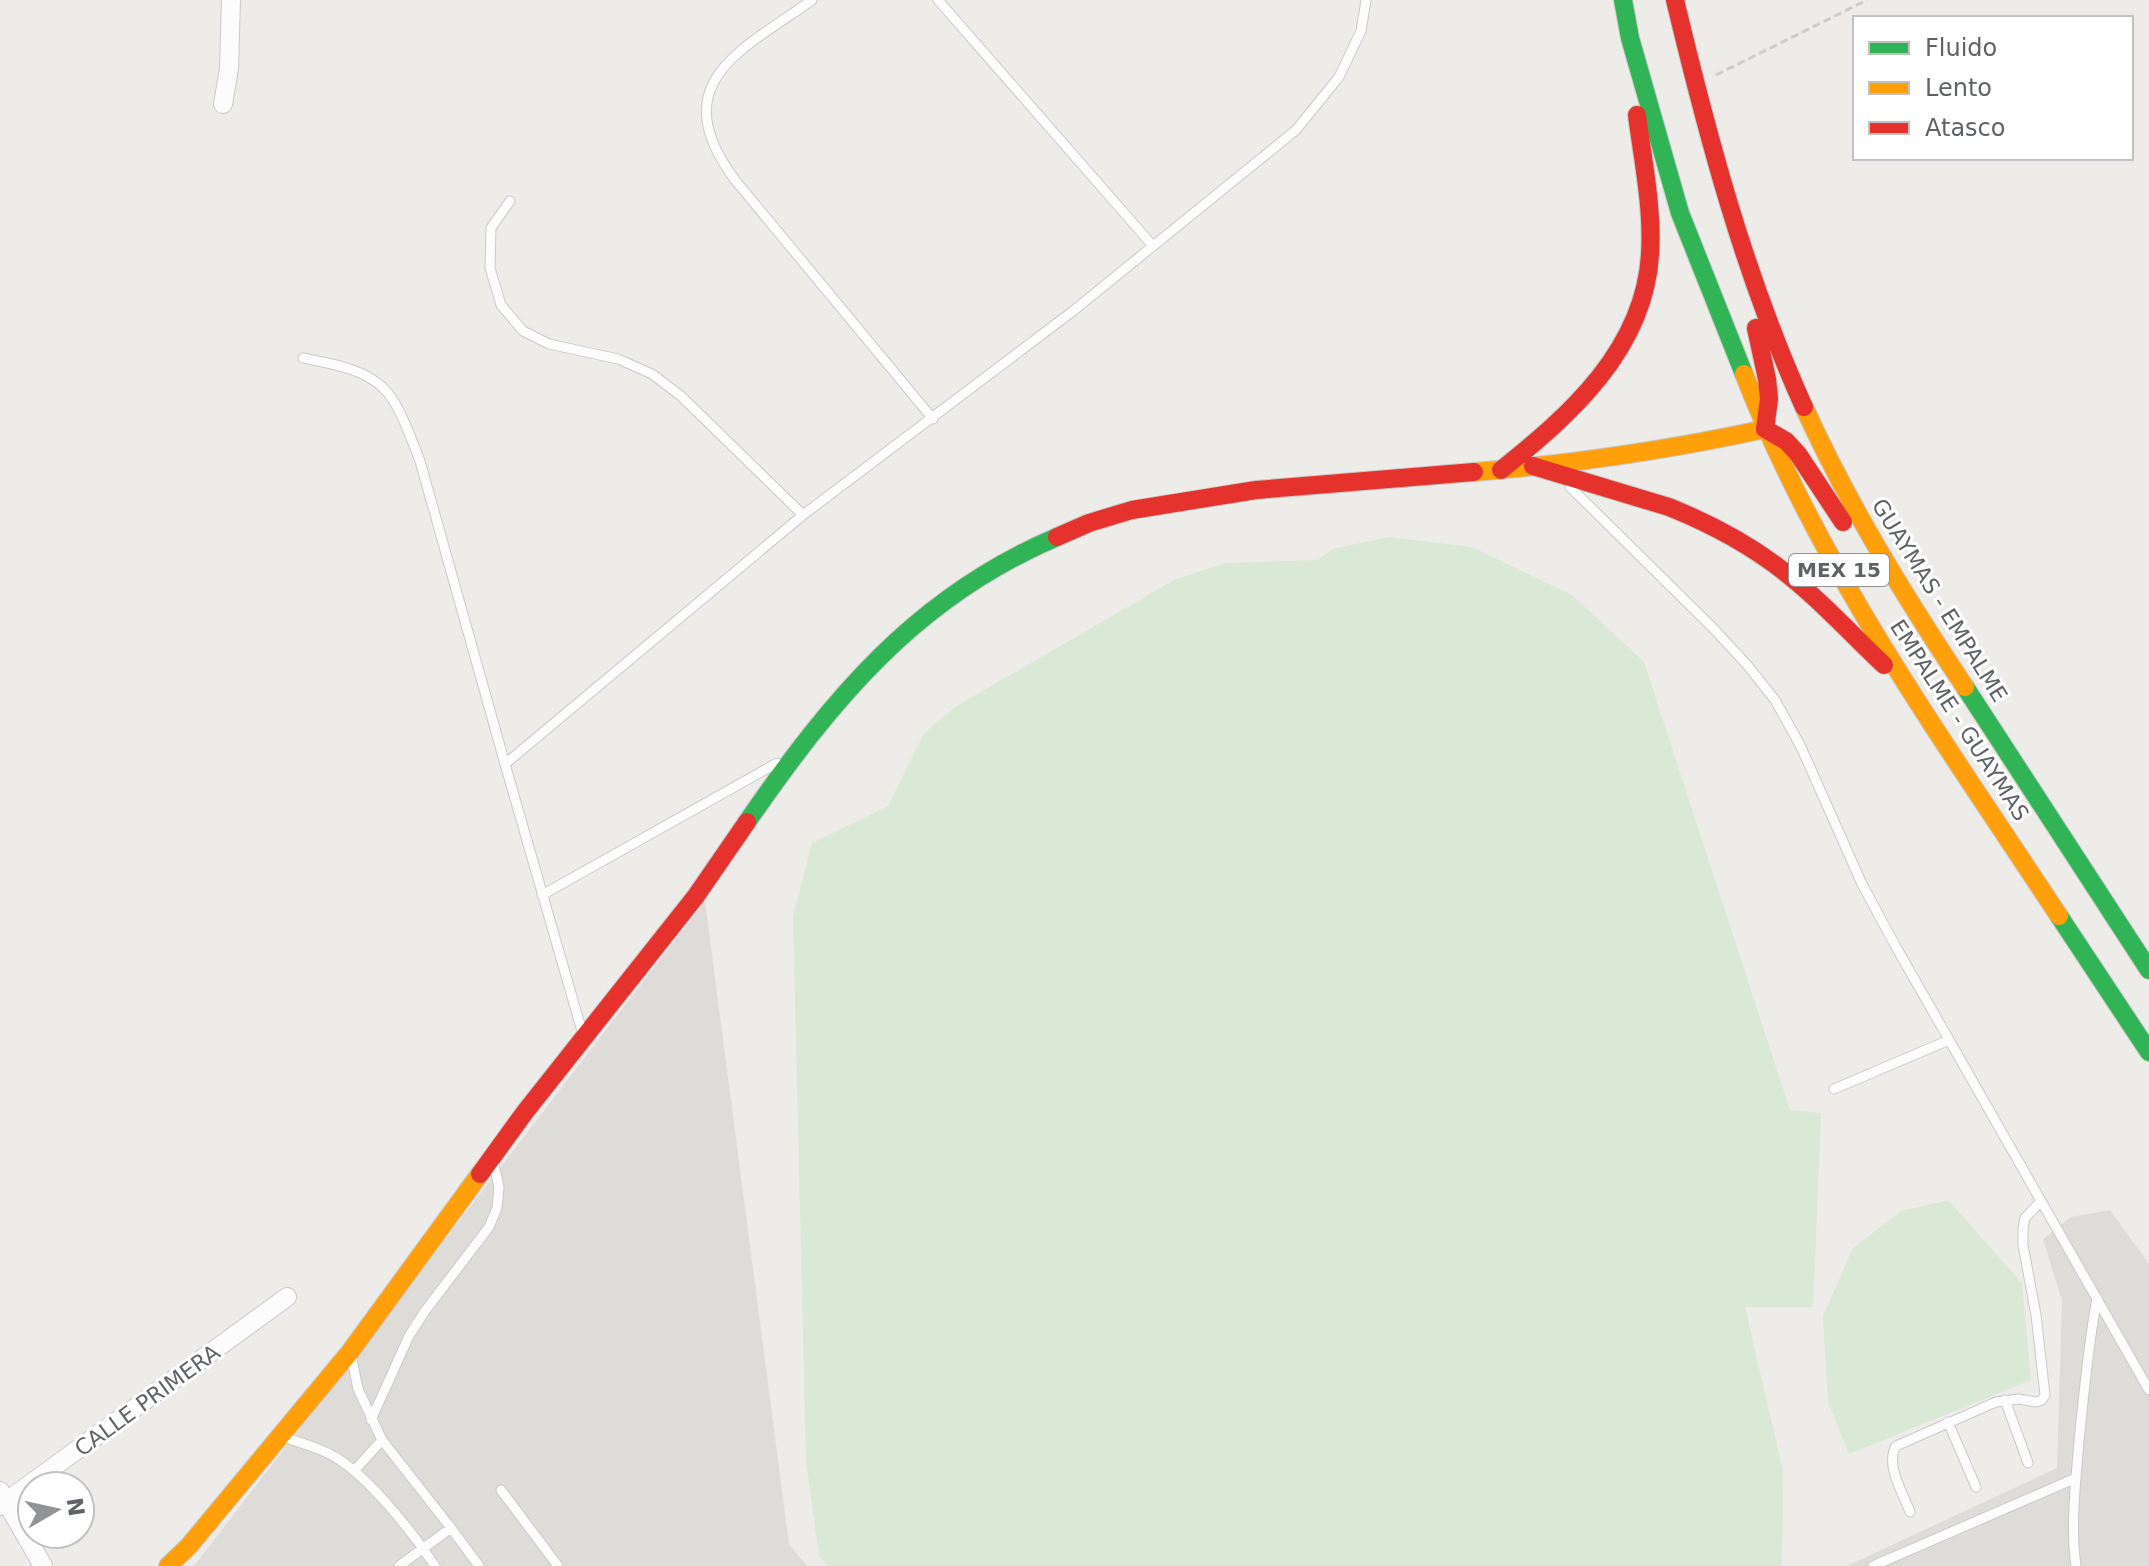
<svg xmlns="http://www.w3.org/2000/svg" width="2149" height="1566" font-family="'DejaVu Sans',sans-serif">
<rect width="100%" height="100%" fill="#eeece9"/>
<path fill="#dedcd9" d="M705 901 789 1544 807 1566H194Z
M2110 1210 2149 1264V1566H1847L2057 1468 2062 1301 2043 1239 2071 1217Z"/>
<path fill="#d9e9d6" d="M1389 537 1472 547 1572 595 1644 662 1790 1110 1821 1113 1813 1307H1745L1783 1471 1782 1566H828L819 1556 806 1461 793 916 812 843 888 806 924 733 955 707 1174 580 1226 563 1318 560 1332 549Z
M1948 1200 2022 1283 2031 1380 1849 1454 1828 1402 1823 1316 1853 1248 1901 1211Z"/>
<g fill="none" stroke-linecap="round" stroke-linejoin="round">
<defs>
<path id="lane" d="M812 0C741 51 663 82 735 180L933 419
M938 0 1153 246
M510 201 491 228 490 268 501 305 523 331 549 344 618 359 652 374 681 396 803 515
M303 358C333 364 368 369 388 393 401 409 412 441 420 461L505 764
M1570 487 1713 628 1748 666 1775 700 1801 747 1862 884 1896 947 2149 1390
M542 895 777 763
M583 1035 505 764 803 515 1073 311 1296 130 1339 77 1361 31 1366 0
M1834 1089 1949 1040
M352 1359 358 1389 382 1440 451 1528 479 1566
M2005 1400 2028 1463
M371 1420 409 1336 425 1311 489 1227 497 1208 499 1187 494 1165
M1948 1422 1976 1487
M283 1437C300 1443 319 1447 335 1457 368 1476 414 1534 435 1566
M354 1471 382 1440
M501 1490 558 1566
M1910 1512C1903 1493 1885 1465 1896 1446L1996 1402 2019 1399 2036 1402 2042 1400 2045 1395 2036 1315 2023 1245V1229L2025 1218 2041 1201
M399 1566 451 1528
M1873 1566 2076 1478
M2076 1566C2070 1525 2076 1482 2079 1441 2084 1393 2088 1346 2097 1298"/>
<path id="street" d="M223 104 229 69 231 0
M0 1491 43 1566
M0 1506 287 1297"/>
<path id="fast" d="M1623 0 1630 38 1680 213 1744 374
M1965 687 2149 970
M747 822C832 699 916 597 1057 537
M2059 916 2149 1052"/>
<path id="slow" d="M1744 374C1820 570 1944 741 2059 916
M1804 407C1849 506 1905 597 1965 687
M1474 472C1572 464 1669 450 1765 429
M168 1566 189 1546 350 1352 480 1174"/>
<path id="jam" d="M1675 0C1708 138 1745 277 1804 407
M1756 328 1767 379 1769 399 1765 429 1786 441 1798 454 1843 522
M1533 466 1669 507C1716 526 1760 550 1798 583 1828 608 1855 638 1884 665
M1501 470C1570 415 1644 350 1650 255 1653 209 1643 161 1637 115
M1057 537 1089 523 1132 510 1256 490 1474 472
M480 1174 525 1112 696 896 747 822"/>
</defs>
<use href="#lane" stroke="#c8c9c9" stroke-width="11"/>
<use href="#street" stroke="#c8c9c9" stroke-width="20"/>
<use href="#fast" stroke="#c8c9c8" stroke-width="20"/>
<use href="#slow" stroke="#c8c9c8" stroke-width="20"/>
<use href="#jam" stroke="#c8c9c8" stroke-width="20"/>
<path stroke="#cacfcb" stroke-width="3" stroke-dasharray="8 4" stroke-linecap="butt" d="M1716 75 1867 0"/>
<use href="#lane" stroke="#fcfcfc" stroke-width="9"/>
<use href="#street" stroke="#fcfcfc" stroke-width="18"/>
<use href="#fast" stroke="#30b455" stroke-width="18"/>
<use href="#slow" stroke="#ff9f0a" stroke-width="18"/>
<use href="#jam" stroke="#e5322d" stroke-width="18"/>
</g>
<g text-anchor="middle" stroke-width="6" stroke-linejoin="round" paint-order="stroke">
<rect fill="#fff" stroke="#8f9295" stroke-width="2" x="1789" y="554" width="100" height="32" rx="6"/>
<g font-size="20" font-weight="bold" fill="#5f6367">
<text x="1839" y="577">MEX 15</text>
</g>
<g font-size="22" fill="#5f6367" stroke="#fff">
<text transform="translate(1940 600) rotate(58)" y="8">GUAYMAS - EMPALME</text>
<text transform="translate(1960 720) rotate(57)" y="8">EMPALME - GUAYMAS</text>
<text transform="translate(147 1400) rotate(-36)" y="8">CALLE PRIMERA</text>
</g>
</g>
<rect x="1853" y="16" width="280" height="144" fill="#ffffff" stroke="#bfc1c2" stroke-width="2"/>
<rect x="1869" y="42" width="40" height="12" fill="#30b455" stroke="#bfc1c2" stroke-width="2"/>
<text x="1925" y="56" font-size="24" fill="#5f6367">Fluido</text>
<rect x="1869" y="82" width="40" height="12" fill="#ff9f0a" stroke="#bfc1c2" stroke-width="2"/>
<text x="1925" y="96" font-size="24" fill="#5f6367">Lento</text>
<rect x="1869" y="122" width="40" height="12" fill="#e5322d" stroke="#bfc1c2" stroke-width="2"/>
<text x="1925" y="136" font-size="24" fill="#5f6367">Atasco</text>
<g transform="translate(56 1510) rotate(81)"><circle r="38" fill="#ffffff" stroke="#bfc1c2" stroke-width="2"/>
<path d="M0-6L14 30L0 20L-14 30Z" fill="#919394"/>
<text y="-12" font-size="22" font-weight="bold" text-anchor="middle" fill="#5f6367">N</text>
</g>
</svg>
